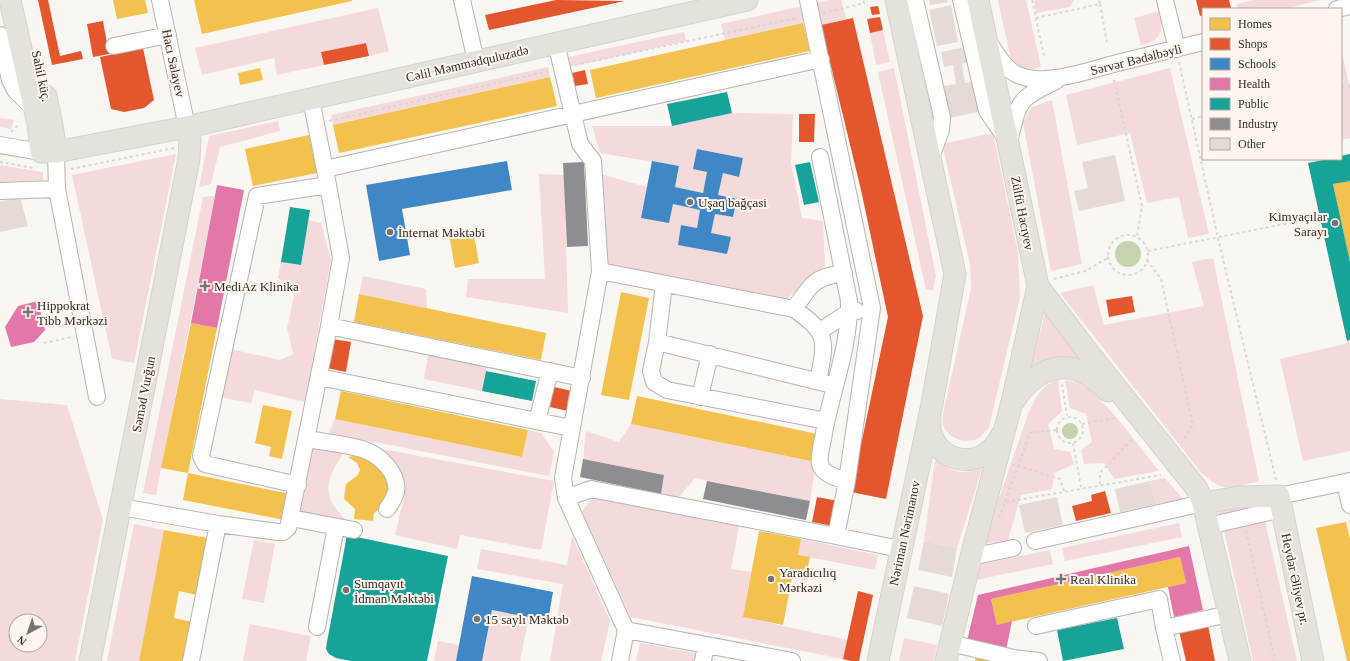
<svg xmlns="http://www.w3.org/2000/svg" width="1350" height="661" font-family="Georgia,serif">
<rect width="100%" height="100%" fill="#faf6f2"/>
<path fill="#f4dadb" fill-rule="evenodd" d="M828 0H841L846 19 821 25 816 3Z
M998 0H1026L1041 67 1026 70 1019 67 1010 56Z
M1034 0H1074L1070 7 1036 13Z
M1254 0H1320L1285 9H1238L1237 4Z
M802 6 803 23 725 40 721 24Z
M378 8 389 51 369 56 366 43 321 52 324 65 277 75 274 58 202 75 195 48Z
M1160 11C1164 31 1162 40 1141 45L1134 18Z
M883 30 890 62 876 65 870 33Z
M684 32 686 41 569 67 568 57Z
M1341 49 1350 87V138L1341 140Z
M548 67 550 77 333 125 331 115Z
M894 68 936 276 933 290H926L878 72Z
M1170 68 1209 234 1188 238 1179 197 1147 203 1130 133 1077 145 1066 95Z
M1052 100 1082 264 1051 271 1023 123 1032 107Z
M732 113 793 114 791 163 802 218 823 221 825 266 773 311 607 266 600 174 647 187 673 204 700 210 697 228 681 225 678 244 727 254 730 237 711 233 715 214 733 217 737 199 718 195 723 173 739 176 743 158 697 149 693 168 707 172 703 193 675 187 679 166 600 153 592 126H672Z
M0 118 14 120 11 129 0 127Z
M278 121 280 131 220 147 211 184 199 187 209 136Z
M993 133 1018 253 1020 297 989 427C986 430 983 434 980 437 969 446 946 439 943 424 942 421 943 417 943 414L971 288 970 264 942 144Z
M176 154 134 363 112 359 72 175Z
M0 165 43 172V180L0 182Z
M539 174 564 175 568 313 466 297 468 279H545Z
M215 196 156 495 143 493 203 197Z
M308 220 321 223 331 260 305 402 255 390 251 403 219 397 230 349 280 360 293 354 287 328 296 288 278 278 281 262 301 265Z
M1213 258 1259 481C1232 488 1222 494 1200 471L1060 293 1093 285 1104 325 1204 306 1192 262Z
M363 276 426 289 427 308 359 294Z
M1045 313 1082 360C1061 355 1051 357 1031 367Z
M431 338 490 350 482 391 424 379Z
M1350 340V451L1303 461 1280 359 1345 344Z
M1058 380 1062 411 1048 424 1054 449 1070 452 1074 464 1054 473 1052 489 1021 495 1008 540 983 544 1028 414C1036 398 1040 386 1058 380Z
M1065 380C1073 381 1081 384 1088 389 1113 409 1138 445 1159 471L1114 479 1104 463 1084 464 1081 450 1092 442 1086 414 1070 408Z
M0 399 67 405 103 520 75 661H0ZM16 621H40V645H16Z
M335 419 522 457 528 430 541 433 554 452 549 476 329 433Z
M631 424 816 462 810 501 695 478 679 497 661 494 664 475 583 459 586 431 619 442Z
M313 446 344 453C322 483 323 499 350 524L298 515Z
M376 448 554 481 541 550 460 535 457 549 395 535 404 497 400 496Z
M935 460C953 472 960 475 982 469L957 548 924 541Z
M1165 478 1181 497 1183 499 1156 504 1150 481Z
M592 498 739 526 731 569 751 572 743 617 848 640 843 659 631 617 582 512Z
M1248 501 1250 511 1220 517 1218 508Z
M1264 517 1297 661H1253L1223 526Z
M1179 523 1182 537 1065 561 1062 548Z
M134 524 164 530 139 661H107Z
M572 536 610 621 601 661H550L563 584 477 569 481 549 567 565Z
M801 539 878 555 875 570 798 555Z
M254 540 275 544 264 603 242 599Z
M1050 550 1053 564 976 580 981 564Z
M492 610 529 617 520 661H482Z
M250 624 311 636 306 661H243Z
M904 638 937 645 934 661H899Z
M438 641 459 645 456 661H434Z
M640 643 696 653 695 661H636Z"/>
<path fill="#c5d3b1" d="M1115 254a13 13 0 1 1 26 0a13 13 0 1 1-26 0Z
M1062 431a8 8 0 1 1 16 0a8 8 0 1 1-16 0Z"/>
<path fill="#f2c14e" d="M113 0H145L148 13 117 19Z
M194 0H352V1L202 34Z
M803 23 810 51 596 98 590 70Z
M260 68 263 80 240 85 238 73Z
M550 77 557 106 339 153 333 125Z
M309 135 317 173 253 186 245 149Z
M1350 181V259H1349L1333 184Z
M473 230 479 263 455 268 449 234Z
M621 292 649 298 629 400 601 395Z
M359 294 546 333 541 360 354 322Z
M191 323 217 328 188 473 161 468Z
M341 391 528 430 522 457 335 419Z
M637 396 822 435 816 462 631 424Z
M263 405 292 411 282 459 269 456 271 447 255 443Z
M359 455 368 459 385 474 389 487 385 505 374 513 373 521 354 519 355 509 344 499 346 484 358 475 360 470 357 463 348 457Z
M188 473 290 494 285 520 183 500Z
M1346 522 1350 539V661H1347L1316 528Z
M164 530 208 538 197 595 179 591 174 618 192 622 184 661H139Z
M759 531 801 539 798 555 810 557 805 580 792 578 783 625 743 617Z
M1180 557 1186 583 997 625 991 599Z
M976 655 1002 661H975Z"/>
<path fill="#e4572e" d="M38 0H48L60 56 81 51 83 59 52 65Z
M556 0 625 1 489 30 485 15Z
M1196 0H1229L1231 8 1203 9V15L1200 16Z
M878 6 880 14 872 15 870 7Z
M880 17 883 30 870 33 867 19Z
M853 18 923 316 886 499 851 492 888 317 861 190 821 25Z
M103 21 109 54 93 57 87 24Z
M366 43 369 56 324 65 321 52Z
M143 48 154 100 144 108 124 112 111 109 100 57Z
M585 70 588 84 575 86 572 73Z
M799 114H815L814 142H799Z
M1132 296 1135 312 1109 317 1106 300Z
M333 339 351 342 346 372 327 368Z
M554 387 572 391 568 411 550 407Z
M1105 491 1111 513 1076 521 1072 506 1092 501 1091 495Z
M817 497 838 501 833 526 812 522Z
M858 591 873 595 859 661H851L843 659Z
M1208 625 1215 661H1186L1179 631Z"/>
<path fill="#3f88c5" d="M697 149 743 158 739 177 723 173 718 195 737 199 733 217 715 214 711 233 731 237 727 254 678 245 681 225 697 228 700 210 673 204 669 223 641 218 652 161 679 166 675 187 703 193 707 172 693 169Z
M507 161 512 190 402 209 410 255 379 261 366 185Z
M472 576 553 592 548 621 492 610 482 661H456Z"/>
<path fill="#e377a8" d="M217 185 244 190 217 328 191 323Z
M38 301 45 330 34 342 11 347 5 327 18 306Z
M1189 546 1203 610 1174 617 1168 587 1186 583 1180 557 991 599 997 625 1012 621 1006 650 967 641 978 595Z"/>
<path fill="#17a398" d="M727 92 732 113 672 126 667 104Z
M1350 154V181L1333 184 1350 262V340L1347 341 1308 163 1328 159H1341V156Z
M810 162 819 202 804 205 795 165Z
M290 207 310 210 301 265 281 262Z
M486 371 536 381 532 401 482 391Z
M347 535 448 556 427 661H351L336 658 329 654 326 649 327 642Z
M1117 618 1124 649 1063 661 1057 630Z"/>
<path fill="#8d8d92" d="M584 162 588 246 567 247 563 163Z
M583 459 664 475 661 494 580 477Z
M707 481 810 501 806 520 703 499Z"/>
<path fill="#e5dbd6" d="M929 0H947L948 2 930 5Z
M951 5 958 42 937 46 929 10Z
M966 47 969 62 962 64 965 83 977 81 983 111 949 118 943 86 956 84 953 65 944 67 941 52Z
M1115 155 1125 201 1079 211 1074 191 1088 188 1082 162Z
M20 197 28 226 0 232V202Z
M1150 481 1156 504 1120 512 1115 489Z
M1057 497 1063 525 1025 533 1019 505Z
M924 541 957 548 952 577 918 570Z
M914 586 949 594 942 626 907 618Z"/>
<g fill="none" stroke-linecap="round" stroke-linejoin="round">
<defs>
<path id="minor" d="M160 0 187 127
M462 0 476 61
M808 0 872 308 847 481 836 536 900 549
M915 0 942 117 941 130 930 160
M961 0 987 111 1005 137
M1165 0 1177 49
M1337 9 1350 6
M0 35 10 80 15 90 34 109
M556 43 580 144 593 161 600 271 563 478 566 498 626 630
M990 44C998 56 1005 69 1018 75 1045 87 1090 70 1117 63 1146 56 1174 49 1203 42
M114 46 168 35
M1009 142C1019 101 1017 99 1056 81
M0 145 41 152
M56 152 57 189 97 397
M820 157 849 301C850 346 832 389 824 433 823 442 818 455 820 464 823 475 838 478 847 481
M325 169 821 59
M0 191 57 189
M600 271 794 309C829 333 826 341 818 381
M664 284 657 342 828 384
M794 309C811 285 813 277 844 273
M329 326 582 378
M820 331 849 312 857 311
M657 342 651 371 654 382 667 390 826 421
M319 377 571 428
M700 397 710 354
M537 421 550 371
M307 439C325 442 345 444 362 449 379 454 399 473 396 492 394 499 391 504 387 509
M1345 483 1350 505
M298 485 205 464 201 456 257 196 328 185
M1279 496 1350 481
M566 498 591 489 836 536
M121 507 218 524 278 532H283L288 528 329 326 341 258 328 185 311 99
M291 518 354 530
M1208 526 1282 509
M1035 541 1203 503
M971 557 1013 548
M1036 626 1159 599 1164 628
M317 627 336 527
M950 643 1014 658 1039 661
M191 661 218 524
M620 661 626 630 792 661
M703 661 706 645
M1172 661 1164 628 1229 614"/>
<path id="major" d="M10 0 38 124 41 152H56L187 127 747 0
M46 96 52 125 56 152
M1038 286 1087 351 1197 489 1203 503 1240 661
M1015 399C1031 375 1058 358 1086 374 1094 378 1101 385 1108 391
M930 419C926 460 981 477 1001 436
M1203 503 1239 497 1279 496 1313 661
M90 661 189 159 190 140 187 127
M878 661 932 404 955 274 896 0
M946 661 971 557 1012 402 1038 286 978 0"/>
</defs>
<use href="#minor" stroke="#b7b4b1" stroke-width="18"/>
<use href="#major" stroke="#d4d2d0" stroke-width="23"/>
<path stroke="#d8d7d6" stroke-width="2" stroke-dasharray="3 3" stroke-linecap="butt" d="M1032 0 1044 56
M1100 4 1107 43
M823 13 864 3 863 0
M1036 18 1100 4 1099 0
M1179 62 1218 238 1276 480
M575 65 797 18
M1114 80 1142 206 1137 237
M1341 87 1350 85
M1192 119 1203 116
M329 121 549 71
M11 132 19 124
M0 162 34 168
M71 169 174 148
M1108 255a20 20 0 1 1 40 0a20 20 0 1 1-40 0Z
M1148 251 1320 217
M1147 260 1161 279 1193 425 1181 443
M1054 279 1085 271 1108 258
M44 343 72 337
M1062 384 1067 416
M1057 430a13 13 0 1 1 26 0a13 13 0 1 1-26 0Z
M1082 424 1115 418
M1073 443 1081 487
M1012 464 1060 479 1064 491
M1100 484V473L1133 438
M1006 502 1161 475
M999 518 1030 433 1056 430
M1246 531 1275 661"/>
<use href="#minor" stroke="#fefefd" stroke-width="16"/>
<use href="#major" stroke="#e5e2dc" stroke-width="21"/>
</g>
<g fill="#777471" stroke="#fef6ee" stroke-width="1.5">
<circle cx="690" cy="202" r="4"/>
<circle cx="1335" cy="223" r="4"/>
<circle cx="390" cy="232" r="4"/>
<path d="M203 280h4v4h4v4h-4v4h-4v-4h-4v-4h4z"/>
<path d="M26 306h4v4h4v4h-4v4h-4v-4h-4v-4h4z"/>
<circle cx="771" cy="579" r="4"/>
<path d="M1059 573h4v4h4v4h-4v4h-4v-4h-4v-4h4z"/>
<circle cx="346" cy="590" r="4"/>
<circle cx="477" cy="619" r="4"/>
</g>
<g text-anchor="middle" stroke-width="4" stroke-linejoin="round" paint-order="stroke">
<g font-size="13" fill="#312e2b" stroke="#fef6ee">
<text transform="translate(1136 59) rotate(-14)" y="5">Sərvər Bədəlbəyli</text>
<text transform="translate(174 63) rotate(78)" y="5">Hacı Salayev</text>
<text transform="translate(467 63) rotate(-13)" y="5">Cəlil Məmmədquluzadə</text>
<text transform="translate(42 76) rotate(78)" y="5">Sahil küç.</text>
<text transform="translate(1023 213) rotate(79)" y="5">Zülfü Hacıyev</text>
<text transform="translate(143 394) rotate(-79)" y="5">Səməd Vurğun</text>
<text transform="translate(904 533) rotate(-78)" y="5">Nəriman Nərimanov</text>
<text transform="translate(1296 579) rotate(78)" y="5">Heydər Əliyev pr.</text>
</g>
<g font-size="13" fill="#312e2b" stroke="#fef6ee" text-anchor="start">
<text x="698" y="207">Uşaq bağçasi</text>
<text x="1327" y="221" text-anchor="end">Kimyaçılar<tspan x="1327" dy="15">Sarayı</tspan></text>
<text x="398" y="237">İnternat Məktəbi</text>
<text x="214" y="291">MediAz Klinika</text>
<text x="37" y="310">Hippokrat<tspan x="37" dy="15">Tibb Mərkəzi</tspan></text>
<text x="779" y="577">Yaradıcılıq<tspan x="779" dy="15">Mərkəzi</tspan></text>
<text x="1070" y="584">Real Klinika</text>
<text x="354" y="588">Sumqayıt<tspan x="354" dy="15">İdman Məktəbi</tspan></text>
<text x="485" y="624">15 saylı Məktəb</text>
</g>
</g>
<rect x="1202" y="8" width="140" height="152" fill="#fef6ee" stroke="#aca6a0"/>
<rect x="1210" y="18" width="20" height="12" fill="#f2c14e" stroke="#aca6a0"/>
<text x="1238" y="28" font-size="12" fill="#312e2b">Homes</text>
<rect x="1210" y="38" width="20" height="12" fill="#e4572e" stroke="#aca6a0"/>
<text x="1238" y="48" font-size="12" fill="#312e2b">Shops</text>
<rect x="1210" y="58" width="20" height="12" fill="#3f88c5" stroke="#aca6a0"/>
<text x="1238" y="68" font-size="12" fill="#312e2b">Schools</text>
<rect x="1210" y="78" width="20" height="12" fill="#e377a8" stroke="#aca6a0"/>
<text x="1238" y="88" font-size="12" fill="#312e2b">Health</text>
<rect x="1210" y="98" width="20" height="12" fill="#17a398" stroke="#aca6a0"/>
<text x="1238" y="108" font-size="12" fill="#312e2b">Public</text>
<rect x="1210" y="118" width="20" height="12" fill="#8d8d92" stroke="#aca6a0"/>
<text x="1238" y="128" font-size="12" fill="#312e2b">Industry</text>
<rect x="1210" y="138" width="20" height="12" fill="#e5dbd6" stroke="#aca6a0"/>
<text x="1238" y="148" font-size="12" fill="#312e2b">Other</text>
<g transform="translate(28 633) rotate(220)"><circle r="19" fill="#fef6ee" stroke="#aca6a0"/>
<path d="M0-3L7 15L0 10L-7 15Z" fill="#777471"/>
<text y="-6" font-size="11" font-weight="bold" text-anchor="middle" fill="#312e2b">N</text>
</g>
</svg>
